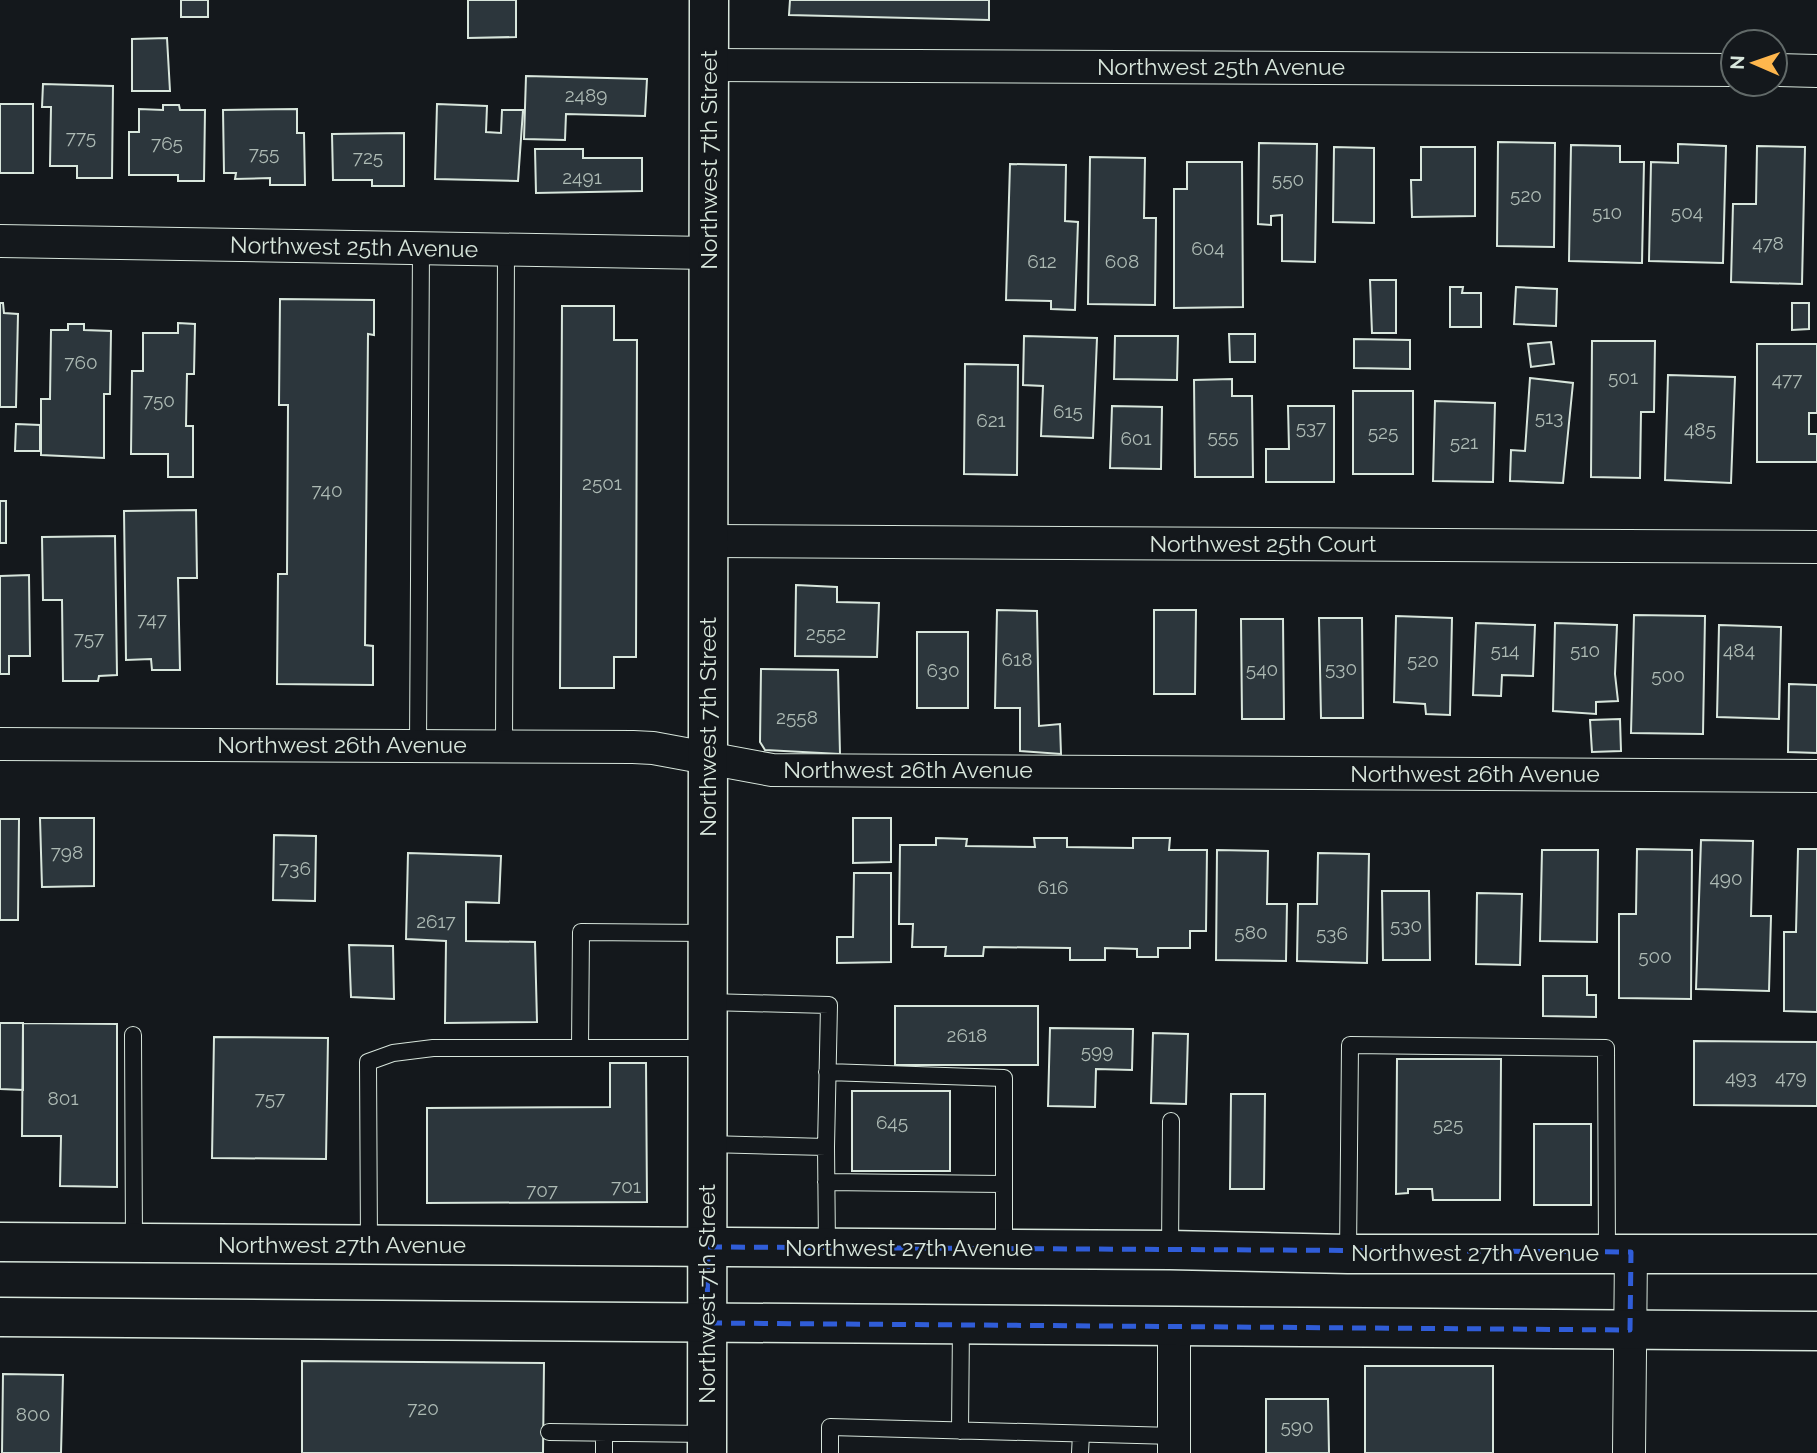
<svg xmlns="http://www.w3.org/2000/svg" width="1817" height="1453" font-family="Raleway,sans-serif">
<rect width="100%" height="100%" fill="#14181c"/>
<path fill="#2c363c" stroke="#d8e6dc" stroke-width="2" d="M181 0H208V17H181Z
M468 0H516V37L468 38Z
M790 0H989V20L789 15Z
M167 38 170 91H132V39Z
M526 76 647 79 645 116 566 114 565 140 524 139Z
M43 84 113 86 112 178H77V166H50L51 107H42Z
M0 104H33V173H0Z
M437 104 487 106 486 132 501 133 502 110H523L518 181 435 179Z
M163 105H179L180 110H205L204 181H178V175H129V132H139V109L163 110Z
M297 109V133H304L305 185H270V178L235 179 236 173H224L223 110Z
M404 133V186H372V180H333L332 134Z
M1498 142 1555 143 1554 247 1497 246Z
M1259 143 1317 144 1315 262 1282 261V215L1271 216V225L1258 224Z
M1678 144 1726 146 1723 263 1649 261 1651 162 1678 163Z
M1571 145 1620 146V162H1644L1642 263 1569 261Z
M1757 146 1805 147 1802 284 1731 282 1733 204H1756Z
M1334 147 1374 148V223L1333 222Z
M1421 147H1475V216L1412 217 1411 180H1421Z
M535 149H583V158H642V191L536 193Z
M1090 157 1145 158 1144 218H1156L1155 305 1088 304Z
M1187 162H1242L1243 307 1174 308V189H1187Z
M1010 164 1066 165 1065 221 1078 222 1075 310 1051 309V301L1006 300Z
M1370 280H1396V333H1372Z
M1450 287H1463L1462 293H1481V327H1450Z
M1516 287 1557 289 1556 326 1514 324Z
M280 299 374 300V335L368 334 365 645 373 646V685L277 684 278 574H287L288 405H279Z
M0 303H3L4 313 18 314 16 407H0Z
M1792 303H1809V329L1792 330Z
M562 306H614V340H637L636 657H614V688H560Z
M178 323 195 324 194 374H187L186 426H193V477H168V454H131L132 371H143V333H178Z
M68 324H84V330L111 331 110 394H104V458L41 455V399H50L51 330H68Z
M1229 334H1255V362H1230Z
M1024 336 1097 338 1093 438 1041 436 1043 386 1023 385Z
M1115 336H1178L1177 380 1114 379Z
M1354 339 1410 340V369L1354 368Z
M1592 341H1655L1654 412H1641L1640 478 1591 477Z
M1551 342 1554 364 1531 367 1528 344Z
M1757 344H1817V413H1809V434H1817V462H1757Z
M965 364 1018 365 1017 475 964 474Z
M1668 375 1735 377 1731 483 1665 480Z
M1530 378 1573 383 1563 483 1510 481 1511 450 1525 451Z
M1232 379V396H1252L1253 477H1195L1194 380Z
M1353 391H1413V474H1353Z
M1435 401 1495 403 1493 482 1433 481Z
M1112 406 1162 407 1161 469 1110 468Z
M1288 406H1334V482H1266V449H1289Z
M16 424 40 425V451H15Z
M0 501H6V543H0Z
M196 510 197 578H178L180 670H152L151 659 126 660 124 511Z
M115 536 117 675 99 676 98 681H63L62 600H43L42 537Z
M29 575 30 656H9V674H0V576Z
M796 585 837 587V602L879 603 877 657 795 656Z
M997 610 1037 611 1039 726 1060 724 1061 754 1020 751V708H995Z
M1154 610H1196L1195 694H1154Z
M1634 615 1705 616 1703 734 1631 733Z
M1396 616 1452 618 1450 715 1426 714 1425 704 1394 702Z
M1319 618H1362L1363 718H1321Z
M1241 619H1283L1284 719H1242Z
M1476 623 1535 625 1533 676 1502 675 1501 696 1473 695Z
M1555 623 1617 625 1615 674 1618 701 1596 702V714L1553 711Z
M1719 625 1781 627 1779 719 1717 717Z
M917 632H968V708H917Z
M761 669 838 670 840 754 765 750 760 742Z
M1789 684 1817 685V753L1788 752Z
M1620 719 1621 751 1592 752 1590 720Z
M40 818H94V886L42 887Z
M853 818H891V862L853 863Z
M0 819H19L18 920H0Z
M274 835 316 836 315 901 273 900Z
M936 838 967 839 966 846 1035 847 1034 838H1067V847L1133 848V838H1170L1169 850H1207L1206 931H1190V948H1158V957H1137V949L1105 948V960H1070V948L984 947 983 956H945L946 947H912L913 924H899L900 845H936Z
M1701 840 1753 841 1751 916H1771L1769 991 1696 989Z
M1637 849 1692 850 1691 999 1619 998V914H1636Z
M1798 849H1817V1012L1784 1011V932H1796Z
M1217 850 1268 851 1267 904H1287L1286 961 1216 960Z
M1542 850H1598L1597 942 1540 941Z
M408 853 501 856 499 903 466 902V941L535 942 537 1022 445 1023 446 941 406 939Z
M1318 853 1369 854 1367 963 1297 961 1298 904H1317Z
M854 873H891V962L837 963V937H853Z
M1382 891H1429L1430 960H1383Z
M1477 893 1522 894 1520 965 1476 964Z
M349 945 393 946 394 999 351 997Z
M1543 976H1587V995H1596V1017L1543 1016Z
M895 1006H1038V1065H895Z
M0 1023H23V1090L0 1089Z
M23 1023 117 1024V1187L60 1186 61 1136H22Z
M1050 1028 1133 1029 1132 1070 1096 1069 1095 1107 1048 1106Z
M1153 1033 1188 1034 1186 1104 1151 1103Z
M214 1037 328 1038 326 1159 212 1158Z
M1694 1041 1817 1042V1106L1694 1105Z
M1397 1059H1501L1500 1200H1433L1432 1189H1408V1193L1396 1194Z
M610 1063H646L647 1202 427 1203V1108L610 1107Z
M852 1091H950V1171H852Z
M1231 1094H1265L1264 1189H1230Z
M1534 1124H1591V1205H1534Z
M302 1361 544 1363 543 1453H302Z
M1365 1366H1493V1453H1365Z
M3 1374 63 1375 61 1453H2Z
M1266 1399H1328L1329 1453H1266Z"/>
<g fill="none" stroke-linecap="round" stroke-linejoin="round">
<defs>
<path id="service" d="M418 745 421 248
M504 746 506 250
M708 1002 829 1005 826 1147
M133 1035 134 1243
M580 1048 581 932 707 933
M827 1072 1004 1078V1249
M708 1144 826 1147 827 1247
M826 1182 1002 1184
M369 1245 368 1062 393 1053 433 1048H708
M1170 1250 1171 1121
M1348 1254 1350 1045 1606 1048 1607 1252
M960 1431 961 1325
M549 1432 706 1434
M604 1453V1434
M830 1453V1427L1174 1436
M1080 1453 1081 1434"/>
<path id="minor" d="M709 65 1733 70
M1775 70 1817 71
M0 241 708 253
M710 541 1817 547
M0 744 633 747 653 748 772 770 1817 776
M1174 1327V1453
M1629 1453 1631 1252"/>
<path id="secondary" d="M707 1453 709 0"/>
<path id="trunk" d="M0 1242 1170 1250 1348 1254H1817
M0 1317 1817 1331"/>
</defs>
<use href="#service" stroke="#d8e6dc" stroke-width="18"/>
<use href="#minor" stroke="#d8e6dc" stroke-width="34"/>
<use href="#secondary" stroke="#d8e6dc" stroke-width="41"/>
<use href="#trunk" stroke="#d8e6dc" stroke-width="41"/>
<use href="#service" stroke="#14181c" stroke-width="16"/>
<use href="#minor" stroke="#14181c" stroke-width="32"/>
<use href="#secondary" stroke="#14181c" stroke-width="38"/>
<use href="#trunk" stroke="#14181c" stroke-width="38"/>
</g>
<path fill="none" stroke="#305dd8" stroke-width="5" stroke-dasharray="14 9" stroke-linejoin="round" d="M708 1247 1631 1252 1630 1330 707 1323Z"/>
<g text-anchor="middle" stroke-width="5" stroke-linejoin="round" paint-order="stroke">
<g font-size="19" fill="#adbab4">
<text x="586" y="102">2489</text>
<text x="81" y="144">775</text>
<text x="167" y="150">765</text>
<text x="264" y="160">755</text>
<text x="368" y="164">725</text>
<text x="582" y="184">2491</text>
<text x="1288" y="186">550</text>
<text x="1526" y="202">520</text>
<text x="1607" y="219">510</text>
<text x="1687" y="219">504</text>
<text x="1768" y="250">478</text>
<text x="1208" y="255">604</text>
<text x="1042" y="268">612</text>
<text x="1122" y="268">608</text>
<text x="81" y="369">760</text>
<text x="1623" y="384">501</text>
<text x="1787" y="386">477</text>
<text x="159" y="407">750</text>
<text x="1068" y="418">615</text>
<text x="1549" y="424">513</text>
<text x="991" y="427">621</text>
<text x="1311" y="434">537</text>
<text x="1700" y="436">485</text>
<text x="1383" y="439">525</text>
<text x="1223" y="443">555</text>
<text x="1136" y="445">601</text>
<text x="1464" y="449">521</text>
<text x="602" y="490">2501</text>
<text x="327" y="497">740</text>
<text x="152" y="626">747</text>
<text x="826" y="640">2552</text>
<text x="89" y="645">757</text>
<text x="1505" y="657">514</text>
<text x="1585" y="657">510</text>
<text x="1739" y="657">484</text>
<text x="1017" y="666">618</text>
<text x="1423" y="667">520</text>
<text x="1341" y="675">530</text>
<text x="1262" y="676">540</text>
<text x="943" y="677">630</text>
<text x="1668" y="682">500</text>
<text x="797" y="724">2558</text>
<text x="67" y="859">798</text>
<text x="295" y="875">736</text>
<text x="1726" y="885">490</text>
<text x="1053" y="894">616</text>
<text x="436" y="928">2617</text>
<text x="1406" y="932">530</text>
<text x="1251" y="939">580</text>
<text x="1332" y="940">536</text>
<text x="1655" y="963">500</text>
<text x="967" y="1042">2618</text>
<text x="1097" y="1058">599</text>
<text x="1741" y="1084">493</text>
<text x="1791" y="1084">479</text>
<text x="63" y="1105">801</text>
<text x="270" y="1105">757</text>
<text x="892" y="1129">645</text>
<text x="1448" y="1131">525</text>
<text x="626" y="1193">701</text>
<text x="542" y="1197">707</text>
<text x="423" y="1415">720</text>
<text x="33" y="1421">800</text>
<text x="1297" y="1433">590</text>
</g>
<g font-size="23" fill="#d8e6dc" stroke="#14181c">
<text x="1221" y="75">Northwest 25th Avenue</text>
<text transform="translate(709 160) rotate(-90)" y="8">Northwest 7th Street</text>
<text transform="translate(354 247) rotate(1)" y="8">Northwest 25th Avenue</text>
<text x="1263" y="552">Northwest 25th Court</text>
<text transform="translate(708 727) rotate(-90)" y="8">Northwest 7th Street</text>
<text x="342" y="753">Northwest 26th Avenue</text>
<text x="908" y="778">Northwest 26th Avenue</text>
<text x="1475" y="782">Northwest 26th Avenue</text>
<text x="342" y="1253">Northwest 27th Avenue</text>
<text x="909" y="1256">Northwest 27th Avenue</text>
<text x="1475" y="1261">Northwest 27th Avenue</text>
<text transform="translate(707 1294) rotate(-90)" y="8">Northwest 7th Street</text>
</g>
</g>
<g transform="translate(1754 63) rotate(272)"><circle r="33" fill="#14181c" stroke="#626a69" stroke-width="2"/>
<path d="M0-5L12 26L0 18L-12 26Z" fill="#ffb74d"/>
<text y="-10" font-size="19" font-weight="bold" text-anchor="middle" fill="#d8e6dc">N</text>
</g>
</svg>
